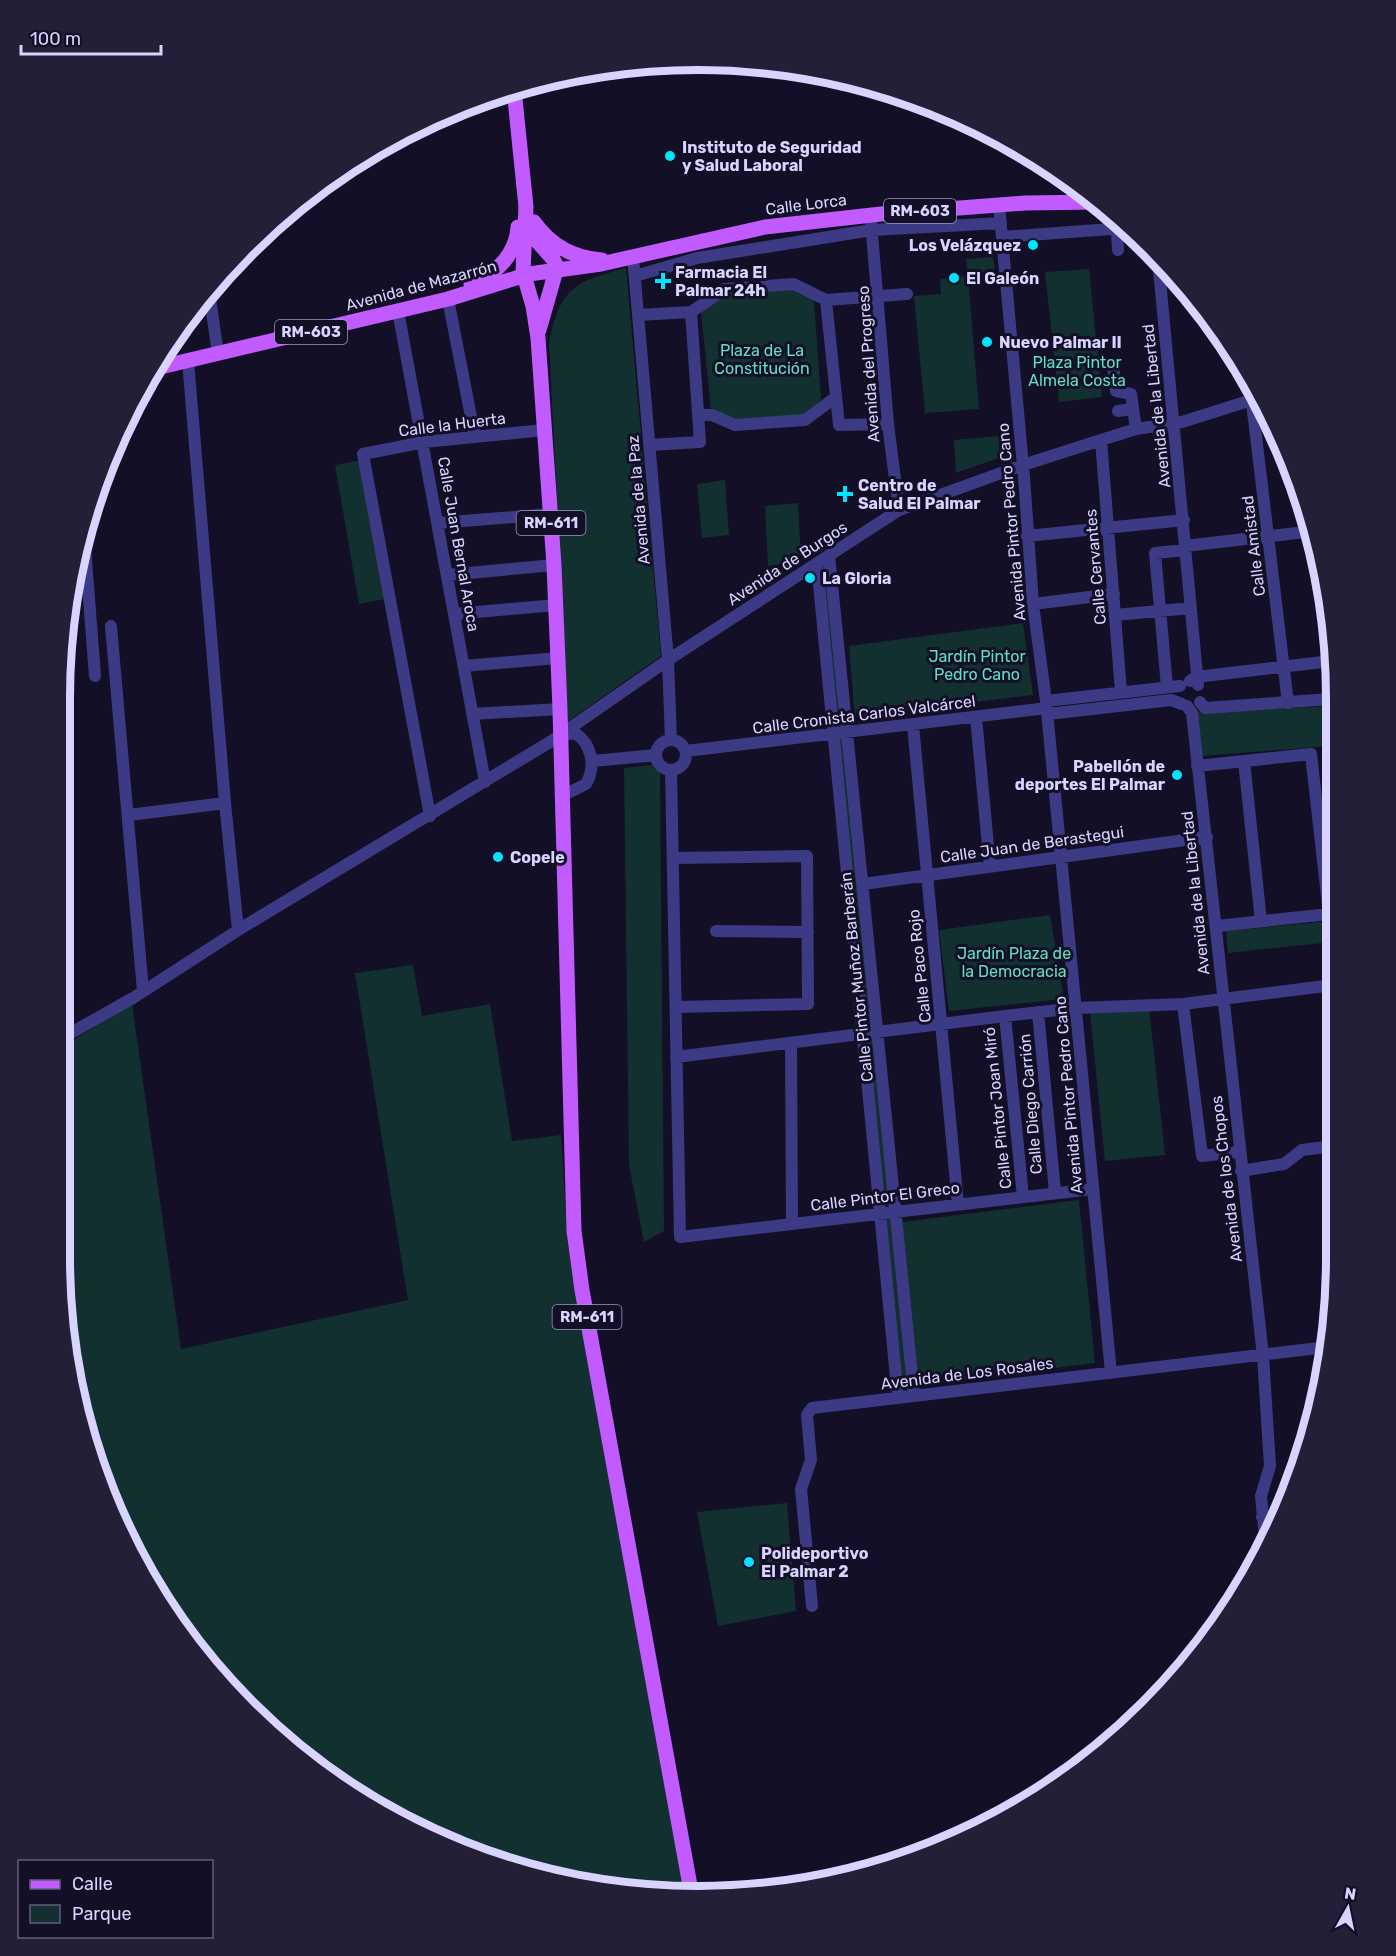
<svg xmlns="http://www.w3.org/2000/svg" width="1396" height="1956" font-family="Rubik,sans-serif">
<rect width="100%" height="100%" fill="#130f26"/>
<path fill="#12302f" d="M993 257 995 269 986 270V275L968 277 979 409 925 413 914 296 941 294 940 279 968 276 966 259Z
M626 268 661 656 568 721 549 342C561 287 574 282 626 268Z
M1089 269 1102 397 1059 402 1045 272Z
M793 287 814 300 821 400 802 417 736 421 711 410 701 312 726 292Z
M1009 435 1010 454 956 473 954 440Z
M362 460 385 599 359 604 335 465Z
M725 480 729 535 702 538 697 484Z
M798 503 801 562 768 566 765 506Z
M827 562 843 726H836L821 566Z
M1023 623 1033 695 855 717 849 646Z
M1331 706V746L1201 756 1196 712Z
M838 735H844L874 1026 866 1027Z
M652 765 660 773 664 1231 644 1242 629 1165 624 768Z
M1050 915 1064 999 949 1011 939 930Z
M1332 921V942L1228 953 1226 931Z
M413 965 422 1016 490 1004 512 1141 561 1135 568 1246 689 1891H615L454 1847 379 1810 278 1738 167 1612 109 1502 82 1423 60 1258V1048L132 1004 181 1349 408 1300 355 973Z
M1149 1007 1165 1155 1105 1161 1090 1012Z
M867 1036H874L890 1205 883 1206Z
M1079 1200 1095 1363 918 1385 902 1222Z
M884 1216H891L909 1392 901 1393Z
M787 1503 796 1611 718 1626 697 1512Z"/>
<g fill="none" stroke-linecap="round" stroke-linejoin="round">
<path stroke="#3d3a85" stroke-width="12" d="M999 205 1024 477 1033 604 1046 701 1111 1373
M871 222 888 424 899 510
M1002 237 1111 229 1117 232 1118 250
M633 257 668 660 671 740
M1158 259 1198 685
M635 276 697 258 872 230 1001 223
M209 291 218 354
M448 299 475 437
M826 300 839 425 888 424
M398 311 485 782
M638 315 691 312 725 289 794 284 826 300 907 294
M188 361 225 803 238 930
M1113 365 1116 391 1131 394 1136 429
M1250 386 1288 703
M1118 411 1133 409
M699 415H712L735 425 805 420 836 397
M1101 440 1121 692
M649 445 700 442 691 312
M438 523 551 514
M84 534 95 676
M1027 536 1184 520
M1185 546 1314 531
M829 555 914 1395
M817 564 898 1398
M448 575 554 565
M1033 604 1114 594
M455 614 556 605
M1115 615 1191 608
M111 626 143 991
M464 666 558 658
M1190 681 1196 677 1331 661
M1167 687 1155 553 1186 550
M1046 701 1180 686
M1200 702 1205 708 1331 699
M1187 706 1192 713 1263 1356 1270 1466 1261 1496 1266 1548
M472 714 560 709
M1048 714 1171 700 1182 704
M976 717 990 867
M913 725 958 1204
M562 735 575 733C592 744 596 767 586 784L562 796
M656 755a15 15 0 1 1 30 0a15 15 0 1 1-30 0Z
M686 751 1047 708
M593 761 656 755
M1244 761 1261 921
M1197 766 1311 754 1329 914 1217 926
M671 770 680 1237 1093 1189
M129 815 225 803
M430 816 363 454 424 442 544 430
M674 858 807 856 808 1004 676 1007
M863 884 1207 837
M716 931 808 932
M1183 1004 1202 1156 1238 1152
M1038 1012 1055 1192
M1005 1016 1023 1197
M60 1039 133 998 243 927 550 742 668 660 899 510 1023 465 1101 440 1136 429 1182 422 1258 398
M791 1044 792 1223
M676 1057 1005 1016 1076 1008 1183 1004 1333 985
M1241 1171 1284 1164 1302 1150 1334 1146
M1262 1517 1277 1523
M812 1606 801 1489 811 1460 807 1415 812 1408 1327 1347"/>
<path stroke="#c25bff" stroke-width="15" d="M514 89 526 207 523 272 533 306 538 338 554 565 560 709 574 1231 582 1290 691 1891
M529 221 537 241 553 259 557 267 539 330
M534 222C551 246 573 258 602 260
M471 284C496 274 516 255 518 227
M152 369 448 299 529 274 601 264 765 227 881 214 1025 203 1097 202"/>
</g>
<g fill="#00e5ff" stroke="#130f26" stroke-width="2">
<circle cx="670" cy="156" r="6"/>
<circle cx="1033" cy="245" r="6"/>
<circle cx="954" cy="278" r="6"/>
<path d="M660 272h6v6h6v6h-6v6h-6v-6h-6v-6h6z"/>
<circle cx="987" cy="342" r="6"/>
<path d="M842 485h6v6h6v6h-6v6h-6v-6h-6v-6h6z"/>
<circle cx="810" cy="578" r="6"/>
<circle cx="1177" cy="775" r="6"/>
<circle cx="498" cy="857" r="6"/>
<circle cx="749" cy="1562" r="6"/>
</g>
<g text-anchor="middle" stroke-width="6" stroke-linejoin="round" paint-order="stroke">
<g fill="#130f26" stroke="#9e99be" stroke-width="1.5">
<rect x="884" y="199" width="72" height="24" rx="4.5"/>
<rect x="275" y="320" width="72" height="24" rx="4.5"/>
<rect x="516.5" y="511" width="69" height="24" rx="4.5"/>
<rect x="552.5" y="1305" width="69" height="24" rx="4.5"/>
</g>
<g font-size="15" font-weight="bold" fill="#d9d4ff">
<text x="920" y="216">RM-603</text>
<text x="311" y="337">RM-603</text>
<text x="551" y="528">RM-611</text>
<text x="587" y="1322">RM-611</text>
</g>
<g font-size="16" font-weight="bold" fill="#d9d4ff" stroke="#130f26" text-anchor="start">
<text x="682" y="153">Instituto de Seguridad<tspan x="682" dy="18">y Salud Laboral</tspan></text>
<text x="1021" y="251" text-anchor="end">Los Velázquez</text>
<text x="675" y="278">Farmacia El<tspan x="675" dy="18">Palmar 24h</tspan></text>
<text x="966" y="284">El Galeón</text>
<text x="999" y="348">Nuevo Palmar II</text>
<text x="858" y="491">Centro de<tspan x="858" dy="18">Salud El Palmar</tspan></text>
<text x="822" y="584">La Gloria</text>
<text x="1165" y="772" text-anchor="end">Pabellón de<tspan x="1165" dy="18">deportes El Palmar</tspan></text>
<text x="510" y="863">Copele</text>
<text x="761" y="1559">Polideportivo<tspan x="761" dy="18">El Palmar 2</tspan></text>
</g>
<g font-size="16" fill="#d9d4ff" stroke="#130f26">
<text transform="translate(806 204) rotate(-7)" y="6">Calle Lorca</text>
<text transform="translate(421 285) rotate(-15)" y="6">Avenida de Mazarrón</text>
<text transform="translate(868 364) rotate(-94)" y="6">Avenida del Progreso</text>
<text transform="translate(1156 406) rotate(-96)" y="6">Avenida de la Libertad</text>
<text transform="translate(452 424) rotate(-7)" y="6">Calle la Huerta</text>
<text transform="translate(638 500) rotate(-95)" y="6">Avenida de la Paz</text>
<text transform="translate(1011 522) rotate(-95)" y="6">Avenida Pintor Pedro Cano</text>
<text transform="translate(459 544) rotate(80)" y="6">Calle Juan Bernal Aroca</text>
<text transform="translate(1253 546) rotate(-97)" y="6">Calle Amistad</text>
<text transform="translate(787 563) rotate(-33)" y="6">Avenida de Burgos</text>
<text transform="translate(1095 567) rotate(-95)" y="6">Calle Cervantes</text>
<text transform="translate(864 714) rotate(-7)" y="6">Calle Cronista Carlos Valcárcel</text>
<text transform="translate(1032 844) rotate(-8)" y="6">Calle Juan de Berastegui</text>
<text transform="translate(1195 893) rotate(-96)" y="6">Avenida de la Libertad</text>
<text transform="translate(919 966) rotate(-96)" y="6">Calle Paco Rojo</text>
<text transform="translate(856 977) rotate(-96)" y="6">Calle Pintor Muñoz Barberán</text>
<text transform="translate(1068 1095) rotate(-95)" y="6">Avenida Pintor Pedro Cano</text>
<text transform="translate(1030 1104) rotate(-95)" y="6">Calle Diego Carrión</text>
<text transform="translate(997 1108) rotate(-96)" y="6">Calle Pintor Joan Miró</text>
<text transform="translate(1226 1179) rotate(-97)" y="6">Avenida de los Chopos</text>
<text transform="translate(885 1196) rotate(-7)" y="6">Calle Pintor El Greco</text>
<text transform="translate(967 1373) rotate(-7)" y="6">Avenida de Los Rosales</text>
</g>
<g font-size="16" fill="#5fe0c0" stroke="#130f26">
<text x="762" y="356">Plaza de La<tspan x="762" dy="18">Constitución</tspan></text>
<text x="1077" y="368">Plaza Pintor<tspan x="1077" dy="18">Almela Costa</tspan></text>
<text x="977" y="662">Jardín Pintor<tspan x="977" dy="18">Pedro Cano</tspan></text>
<text x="1014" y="959">Jardín Plaza de<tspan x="1014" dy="18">la Democracia</tspan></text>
</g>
</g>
<path d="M0 0H1396V1956H0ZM698 70H698A628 628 0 0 1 1326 698V1258A628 628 0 0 1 698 1886H698A628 628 0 0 1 70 1258V698A628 628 0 0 1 698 70Z" fill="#231f37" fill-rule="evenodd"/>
<path fill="none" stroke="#d9d4ff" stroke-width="8" d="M698 70H698A628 628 0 0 1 1326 698V1258A628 628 0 0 1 698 1886H698A628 628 0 0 1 70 1258V698A628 628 0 0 1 698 70Z"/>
<rect x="18" y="1860" width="195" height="78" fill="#130f26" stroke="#625e7d" stroke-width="1.5"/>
<rect x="30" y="1880" width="30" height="9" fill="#c25bff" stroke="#625e7d" stroke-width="1.5"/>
<text x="72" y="1890" font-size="18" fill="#d9d4ff">Calle</text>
<rect x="30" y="1905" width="30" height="18" fill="#12302f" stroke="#625e7d" stroke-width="1.5"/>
<text x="72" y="1920" font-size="18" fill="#d9d4ff">Parque</text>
<g transform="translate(1348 1908) rotate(9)" stroke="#130f26" stroke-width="4.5" paint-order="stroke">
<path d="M0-4.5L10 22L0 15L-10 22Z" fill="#d9d4ff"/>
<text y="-9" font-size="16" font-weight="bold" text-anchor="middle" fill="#d9d4ff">N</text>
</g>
<path d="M21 45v9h140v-9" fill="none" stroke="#d9d4ff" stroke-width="3"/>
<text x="30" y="45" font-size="18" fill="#d9d4ff" stroke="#130f26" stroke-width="4.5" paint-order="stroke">100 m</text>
</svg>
